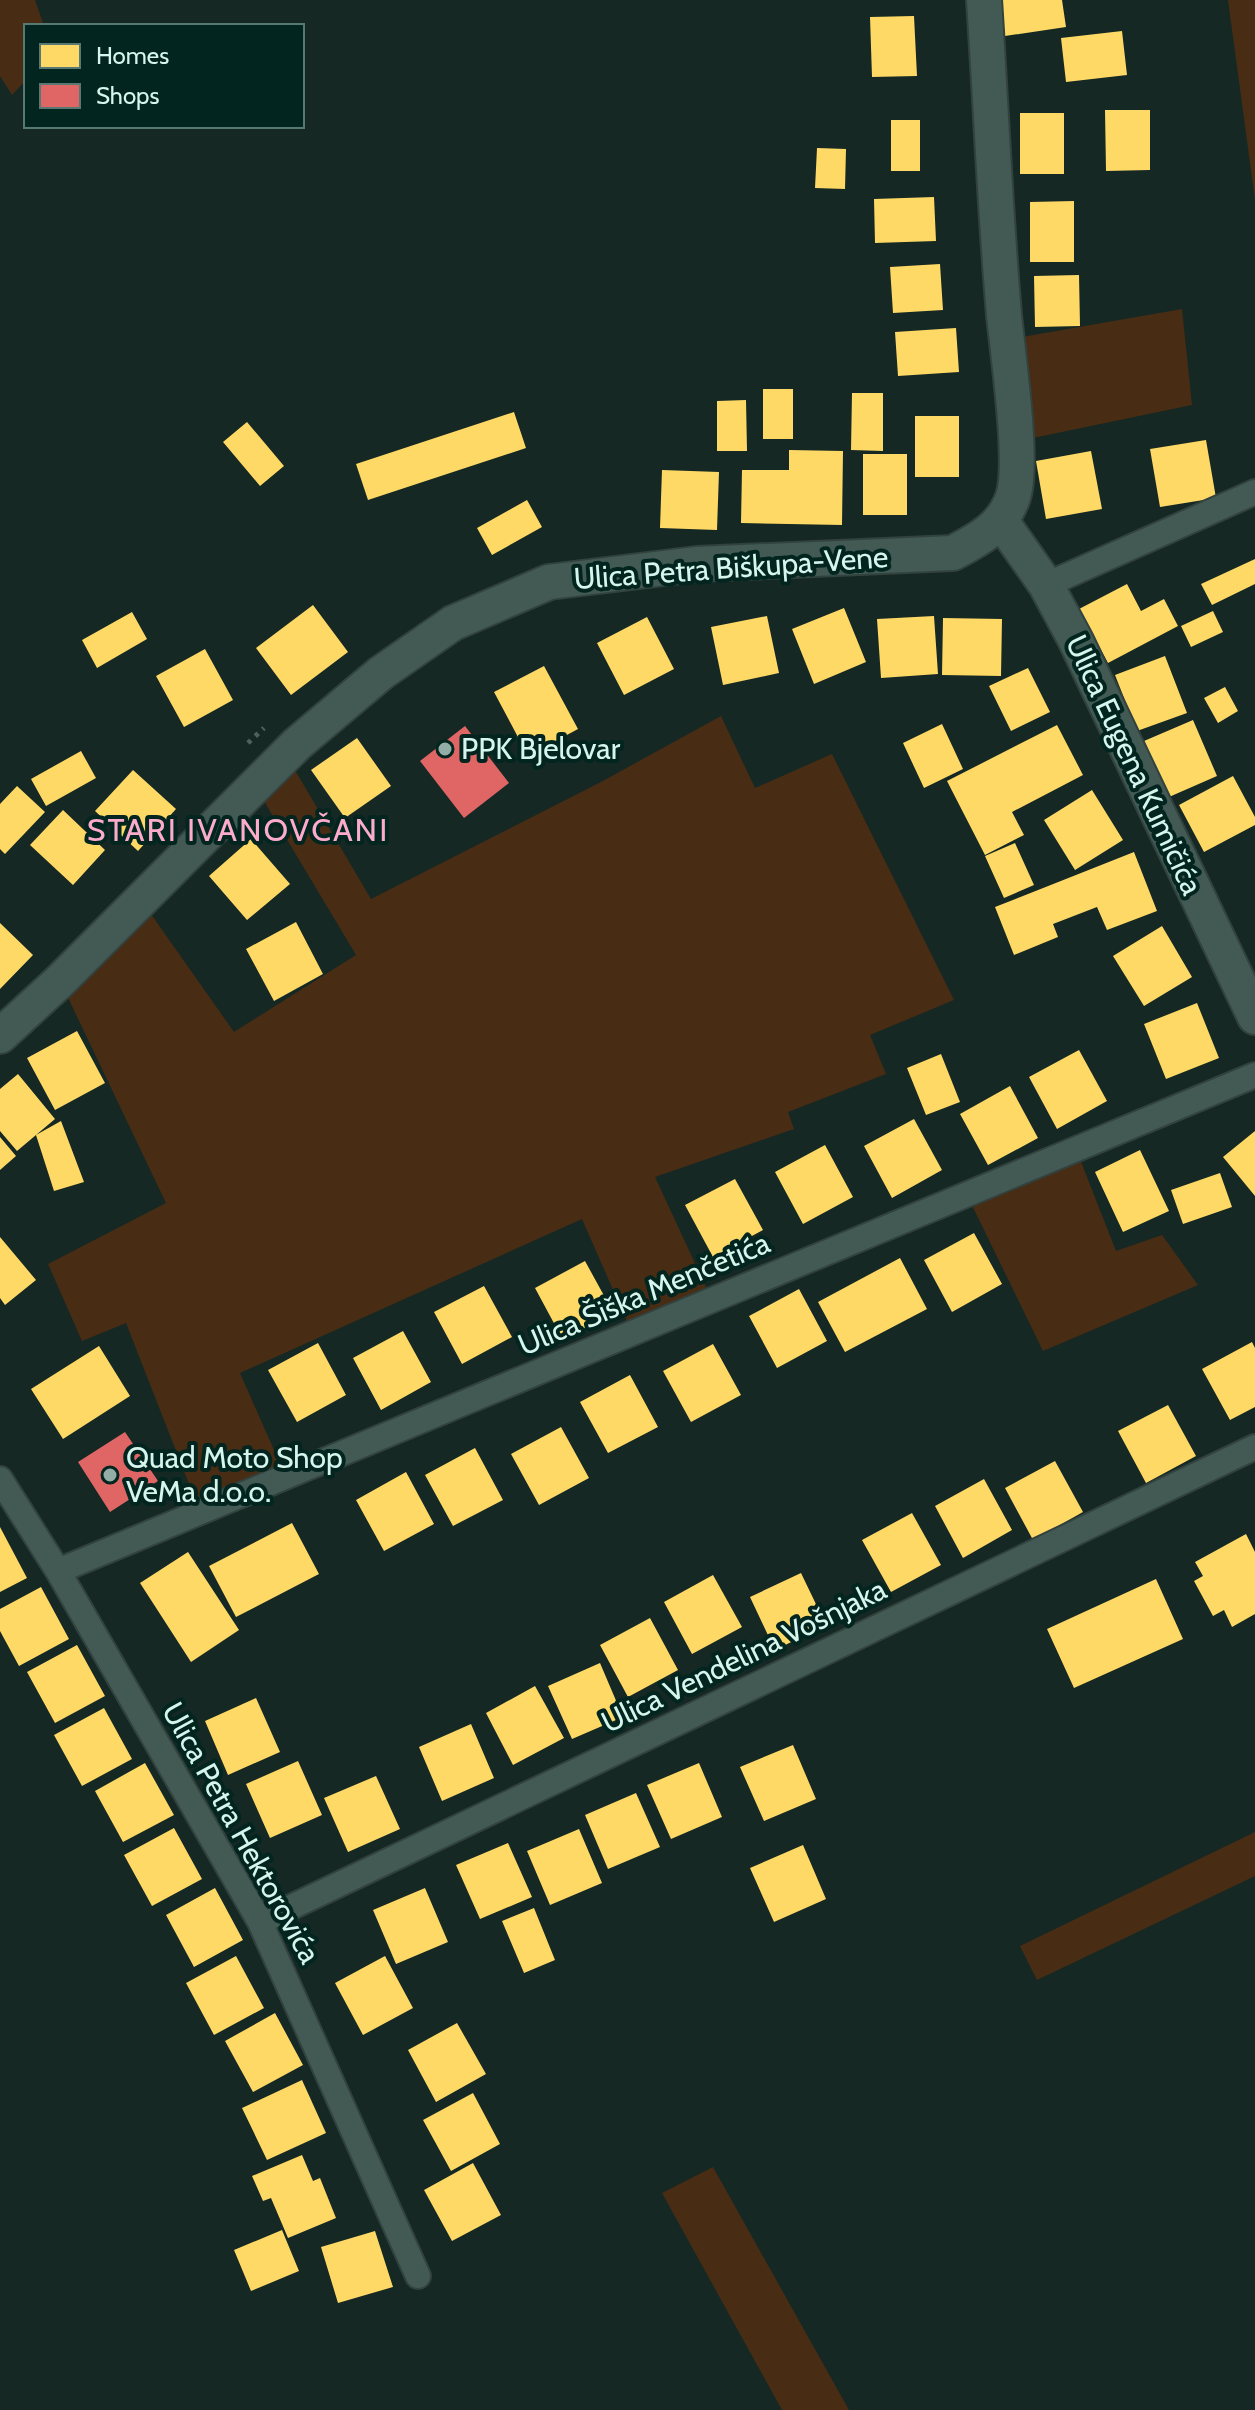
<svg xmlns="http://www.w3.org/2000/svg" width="1255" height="2410" font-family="Cabin,sans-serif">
<rect width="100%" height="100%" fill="#152824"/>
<path fill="#492c14" d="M0 0H35L44 26H26V80L12 95 0 76Z
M1228 0H1255V200Z
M1182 309 1192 405 1033 438 1022 337Z
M721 716 755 788 832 754 954 1000 870 1035 886 1074 788 1112 794 1129 655 1177 712 1300 632 1333 582 1219 240 1373 286 1477 200 1512 126 1323 82 1341 48 1264 166 1203 60 981 141 900 234 1032 356 955 255 786 286 755 371 899 601 782Z
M1076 1149 1116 1251 1162 1235 1198 1285 1043 1351 967 1195Z
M1255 1832V1876L1037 1980 1020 1946Z
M713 2167 849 2410H782L662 2193Z"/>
<path fill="#ffd966" d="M1000 0H1062L1066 27 1005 36Z
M914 16 917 76 872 77 870 17Z
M1122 31 1127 75 1066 82 1061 38Z
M1105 110H1150V170L1106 171Z
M1020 113H1064V174H1020Z
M891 120H920V171H891Z
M817 148 846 149 845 189 815 188Z
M934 197 936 241 875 243 874 199Z
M1074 201V262H1030V202Z
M940 264 943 310 893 313 890 267Z
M1079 275 1080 326 1035 327 1034 276Z
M956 328 959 372 898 376 895 332Z
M763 389H793V439H763Z
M852 393H883V451L851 450Z
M746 400 747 451H717V401Z
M514 412 526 448 368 500 356 464Z
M915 416H959V477H915Z
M247 422 284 466 260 486 223 442Z
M1206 440 1216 498 1160 507 1150 449Z
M789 450 843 451 842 525 741 523 742 470H789Z
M1091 451 1102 509 1046 519 1036 461Z
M863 454H907V515H863Z
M662 470 719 472 717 530 660 528Z
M527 500 542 527 492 555 477 528Z
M1255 559V584L1212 605 1201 584Z
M1127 584 1141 611 1164 599 1178 626 1108 663 1079 609Z
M313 605 348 652 291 695 256 648Z
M844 608 866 662 814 684 792 629Z
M1213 611 1223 632 1191 647 1181 626Z
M132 612 147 639 97 668 82 640Z
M767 616 779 673 723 685 711 627Z
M934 616 938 674 881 678 877 619Z
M647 617 674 669 624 695 597 643Z
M943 618 1002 619 1001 676 942 675Z
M205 649 233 700 184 727 156 676Z
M1165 656 1187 713 1137 731 1115 675Z
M544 666 578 729 528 756 494 692Z
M1028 668 1050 712 1011 731 989 686Z
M1225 687 1238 711 1218 723 1204 698Z
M1193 720 1217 776 1169 797 1144 741Z
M942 724 963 769 924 788 903 743Z
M1057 725 1083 775 1012 812 1024 835 985 855 947 781Z
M357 738 391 786 345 818 311 770Z
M81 751 96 778 46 806 31 779Z
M133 770 176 809 138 851 95 811Z
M1233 776 1255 817V825L1204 852 1179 805Z
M17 786 45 812 5 854 0 849V804Z
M1092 790 1123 840 1075 870 1044 820Z
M63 810 105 850 73 885 30 845Z
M251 839 290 884 247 920 209 876Z
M1015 843 1034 885 1004 898 985 856Z
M1134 852 1157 911 1107 930 1097 907 1053 924 1058 937 1014 955 995 907Z
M296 922 323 974 274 1001 246 949Z
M0 923 33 955 0 989Z
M1162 926 1192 977 1144 1006 1113 956Z
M1197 1003 1219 1058 1166 1079 1144 1024Z
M77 1031 105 1083 55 1110 27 1058Z
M1079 1050 1107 1101 1057 1129 1029 1077Z
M941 1054 960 1102 926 1115 907 1068Z
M18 1074 55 1119 36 1135 61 1121 84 1182 54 1191 36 1135 17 1151 0 1131V1089Z
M1010 1086 1038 1138 988 1165 960 1114Z
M914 1119 942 1170 892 1198 864 1146Z
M1255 1131V1196L1223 1157Z
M0 1137 16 1156 0 1170Z
M825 1145 853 1197 803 1224 775 1172Z
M1140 1150 1169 1211 1123 1232 1095 1172Z
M1220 1173 1232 1207 1183 1224 1171 1190Z
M735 1179 763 1230 713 1257 685 1205Z
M974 1233 1002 1284 952 1312 924 1260Z
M0 1237 36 1280 5 1305 0 1298Z
M900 1258 927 1309 845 1352 818 1302Z
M585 1261 613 1312 563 1340 535 1288Z
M484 1286 512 1337 462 1364 434 1312Z
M799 1289 827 1341 777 1368 749 1316Z
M403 1331 431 1382 381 1410 353 1358Z
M1252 1342 1255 1348V1407L1230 1420 1202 1369Z
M318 1343 346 1395 297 1422 268 1370Z
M713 1344 741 1395 691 1422 663 1371Z
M99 1346 130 1396 63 1439 31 1389Z
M630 1375 658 1427 608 1453 580 1402Z
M1168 1405 1196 1456 1146 1483 1118 1431Z
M561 1427 589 1478 539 1505 511 1454Z
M475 1448 503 1500 453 1526 425 1475Z
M1055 1461 1083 1512 1033 1540 1005 1488Z
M406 1472 434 1524 384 1551 356 1500Z
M984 1479 1012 1530 963 1558 935 1506Z
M912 1513 941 1565 891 1592 862 1540Z
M292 1523 319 1574 236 1617 209 1566Z
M0 1527 27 1578 0 1592Z
M1246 1534 1255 1552V1614L1232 1627 1224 1610 1213 1616 1194 1581 1203 1576 1195 1562Z
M188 1552 239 1630 191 1662 140 1583Z
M801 1573 826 1625 775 1650 750 1597Z
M713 1575 742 1627 692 1654 664 1602Z
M1156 1579 1183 1639 1074 1688 1047 1629Z
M41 1587 69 1639 19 1666 0 1631V1609Z
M650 1618 678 1670 628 1697 600 1645Z
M77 1645 105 1696 55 1723 27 1672Z
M600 1663 623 1717 572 1739 548 1686Z
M535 1686 564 1738 513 1765 486 1713Z
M256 1698 280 1752 228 1775 205 1721Z
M104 1708 132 1759 82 1786 54 1735Z
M471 1724 494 1778 442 1801 419 1747Z
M793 1745 816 1799 764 1821 740 1767Z
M298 1761 322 1815 270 1838 246 1784Z
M145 1763 174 1815 123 1842 95 1791Z
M699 1763 722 1817 671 1839 647 1785Z
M376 1776 400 1829 348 1852 324 1798Z
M636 1793 660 1847 608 1869 585 1815Z
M174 1828 202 1879 152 1906 124 1855Z
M579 1829 602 1883 550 1905 527 1851Z
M508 1843 532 1897 480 1919 456 1865Z
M803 1845 826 1899 774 1922 750 1868Z
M215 1888 243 1940 194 1967 166 1915Z
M425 1888 448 1942 396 1964 373 1910Z
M534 1908 555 1960 524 1973 502 1921Z
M236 1956 264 2008 214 2035 186 1983Z
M385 1956 413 2008 363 2035 335 1983Z
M275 2013 303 2065 253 2092 225 2041Z
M457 2023 486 2074 436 2102 408 2050Z
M302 2080 326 2133 267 2160 242 2108Z
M473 2093 500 2144 451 2171 423 2120Z
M302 2155 313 2181 320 2178 336 2218 288 2238 271 2198 263 2201 252 2176Z
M473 2163 501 2215 452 2241 424 2190Z
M282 2230 299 2271 251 2291 234 2250Z
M375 2231 393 2287 338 2303 321 2247Z"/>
<path fill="#e06666" d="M465 726 509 783 464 818 420 761Z
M125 1432 158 1481 110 1512 78 1462Z"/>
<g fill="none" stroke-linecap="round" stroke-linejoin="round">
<defs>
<path id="street" d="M1046 585 1255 492
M0 1479 58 1571 260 1922 418 2276
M58 1571 1255 1075
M260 1922 1255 1447"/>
<path id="secondary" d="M1001 521 1046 585 1076 641 1255 1017
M0 1036 60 981 297 744 381 673 453 623 549 582 697 564 953 553C979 539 1003 527 1013 497 1024 464 1008 355 1004 315 995 210 991 105 984 0"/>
</defs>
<use href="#street" stroke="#32423e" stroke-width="28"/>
<use href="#secondary" stroke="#32423e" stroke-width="38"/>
<path stroke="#4d605b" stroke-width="5" stroke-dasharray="4 6" stroke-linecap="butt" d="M248 743 264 728"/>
<use href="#street" stroke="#435a54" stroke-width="24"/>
<use href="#secondary" stroke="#435a54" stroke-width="34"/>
</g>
<g fill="#92aea7" stroke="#02261f" stroke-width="3">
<circle cx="445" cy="749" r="8"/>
<circle cx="110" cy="1475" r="8"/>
</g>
<g text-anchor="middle" stroke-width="8" stroke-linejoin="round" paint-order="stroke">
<g font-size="30" fill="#d6f6ed" stroke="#02261f">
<text transform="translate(731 568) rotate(-4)" y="10">Ulica Petra Biškupa-Vene</text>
<text transform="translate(1134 765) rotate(65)" y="10">Ulica Eugena Kumičića</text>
<text transform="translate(644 1294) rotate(-23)" y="10">Ulica Šiška Menčetića</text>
<text transform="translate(744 1656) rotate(-26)" y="10">Ulica Vendelina Vošnjaka</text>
<text transform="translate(241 1833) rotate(61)" y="10">Ulica Petra Hektorovića</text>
</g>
<g font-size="30" fill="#d6f6ed" stroke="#02261f" text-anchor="start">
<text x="461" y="759">PPK Bjelovar</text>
<text x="126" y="1468">Quad Moto Shop<tspan x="126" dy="34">VeMa d.o.o.</tspan></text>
</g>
<g font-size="32" letter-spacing="2" fill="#fcacca" stroke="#02261f">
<text x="238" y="841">STARI IVANOVČANI</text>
</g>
</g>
<rect x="24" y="24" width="280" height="104" fill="#02261f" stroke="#577971" stroke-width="2"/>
<rect x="40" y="44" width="40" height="24" fill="#ffd966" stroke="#577971" stroke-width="2"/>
<text x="96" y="64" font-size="24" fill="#d6f6ed">Homes</text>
<rect x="40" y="84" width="40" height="24" fill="#e06666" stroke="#577971" stroke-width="2"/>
<text x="96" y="104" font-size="24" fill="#d6f6ed">Shops</text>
</svg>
